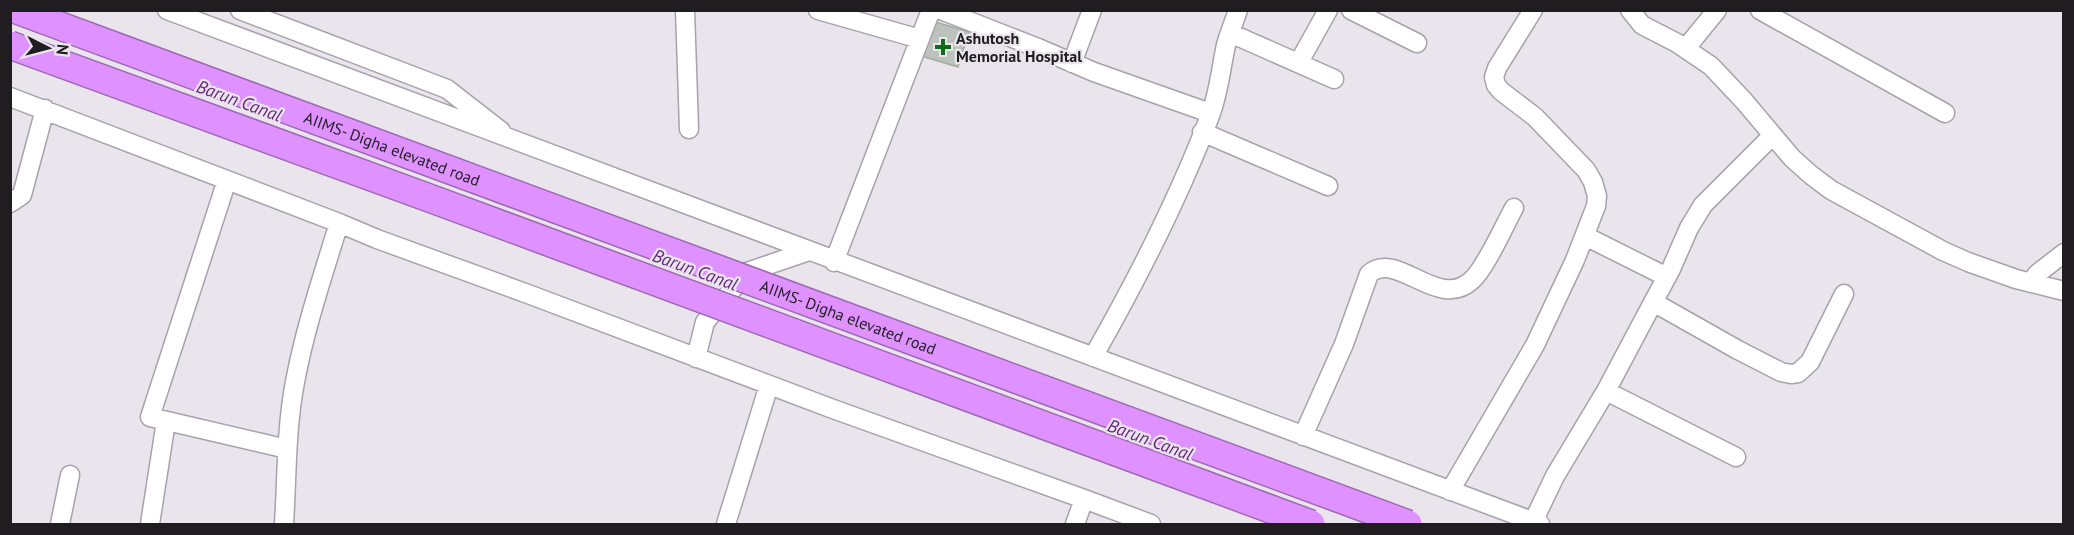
<svg xmlns="http://www.w3.org/2000/svg" width="2074" height="535" font-family="'PT Sans',sans-serif">
<rect width="100%" height="100%" fill="#eae5ed"/>
<path fill="#bcc3bc" stroke="#a5aba4" stroke-width="1.5" d="M929 20 969 32 958 67 918 55Z"/>
<g fill="none" stroke-linecap="round" stroke-linejoin="round">
<defs>
<path id="minor" d="M167 10C624 184 1082 354 1540 524
M240 10 447 89 501 131
M685 10 689 129
M818 10 920 39
M941 10 1038 48 1094 72 1210 113
M1351 10 1417 43
M1630 10 1642 25 1677 43 1711 66 1744 101 1792 158 1811 175 1831 190 1943 251 1968 262 2016 279 2064 291
M1760 10 1945 113
M1230 33 1334 79
M1686 48 1717 10
M1299 62 1328 10
M1072 63 1092 10
M10 97 339 223 377 239 528 294 833 409 1084 499 1151 524
M1202 132 1328 186
M227 180 150 417 287 449
M10 203 22 195 45 109
M1585 236 1667 277
M834 262 931 10
M2031 283 2037 274 2064 253
M1653 302 1738 350 1781 372 1791 374 1798 373 1810 362 1844 294
M1093 357C1138 278 1179 198 1211 113 1219 91 1221 68 1226 45 1229 34 1234 22 1238 10
M696 358 705 322 747 272 806 252
M1606 391 1736 457
M1303 436 1344 344 1369 274C1397 249 1438 312 1472 280 1486 267 1504 226 1514 208
M1450 491 1535 345 1575 260 1596 206 1597 196 1593 182 1586 170 1535 117 1501 91 1496 85 1494 77 1497 68 1533 10
M1533 522 1555 476 1606 391 1641 325 1671 269 1689 228 1703 205 1772 136
M60 524 70 475
M150 524 166 421
M284 524C287 477 286 429 295 382 305 328 323 275 339 223
M726 524 769 385
M1075 524 1084 499"/>
</defs>
<use href="#minor" stroke="#a7a2aa" stroke-width="21"/>
<use href="#minor" stroke="#fff" stroke-width="18"/>
<defs>
<g id="highway-bridge">
<path id="s1" d="M17 10 1408 524"/>
<path d="M10 45 432 199 1311 524"/>
</g>
</defs>
<use href="#highway-bridge" stroke="#9c69b1" stroke-width="30" stroke-linecap="butt"/>
<use href="#highway-bridge" stroke="#df92ff" stroke-width="27"/>
</g>
<path fill="#0e6c18" stroke="#eae5ed" stroke-width="2" d="M940 38h6v6h6v6h-6v6h-6v-6h-6v-6h6z"/>
<g text-anchor="middle" stroke-width="4.5" stroke-linejoin="round" paint-order="stroke">
<g font-size="16" font-weight="bold" fill="#1f1d20" stroke="#eae5ed" text-anchor="start">
<text x="956" y="44">Ashutosh<tspan x="956" dy="18">Memorial Hospital</tspan></text>
</g>
<g font-size="16" fill="#1f1d20" stroke="#eae5ed">
<text dy="6" stroke="none"><textPath href="#s1" startOffset="400">AIIMS- Digha elevated road</textPath></text>
<text dy="6" stroke="none"><textPath href="#s1" startOffset="886">AIIMS- Digha elevated road</textPath></text>
</g>
<g font-size="18" font-style="italic" fill="#67247f" stroke="#eae5ed">
<text transform="translate(239 101) rotate(20)" y="6">Barun Canal</text>
<text transform="translate(695 270) rotate(20)" y="6">Barun Canal</text>
<text transform="translate(1150 440) rotate(20)" y="6">Barun Canal</text>
</g>
</g>
<rect width="2074" height="535" fill="none" stroke="#1f1d20" stroke-width="24"/>
<g transform="translate(48 48) rotate(96)" stroke="#eae5ed" stroke-width="4.5" paint-order="stroke">
<path d="M0-4.5L10 22L0 15L-10 22Z" fill="#1f1d20"/>
<text y="-9" font-size="16" font-weight="bold" text-anchor="middle" fill="#1f1d20">N</text>
</g>
</svg>
